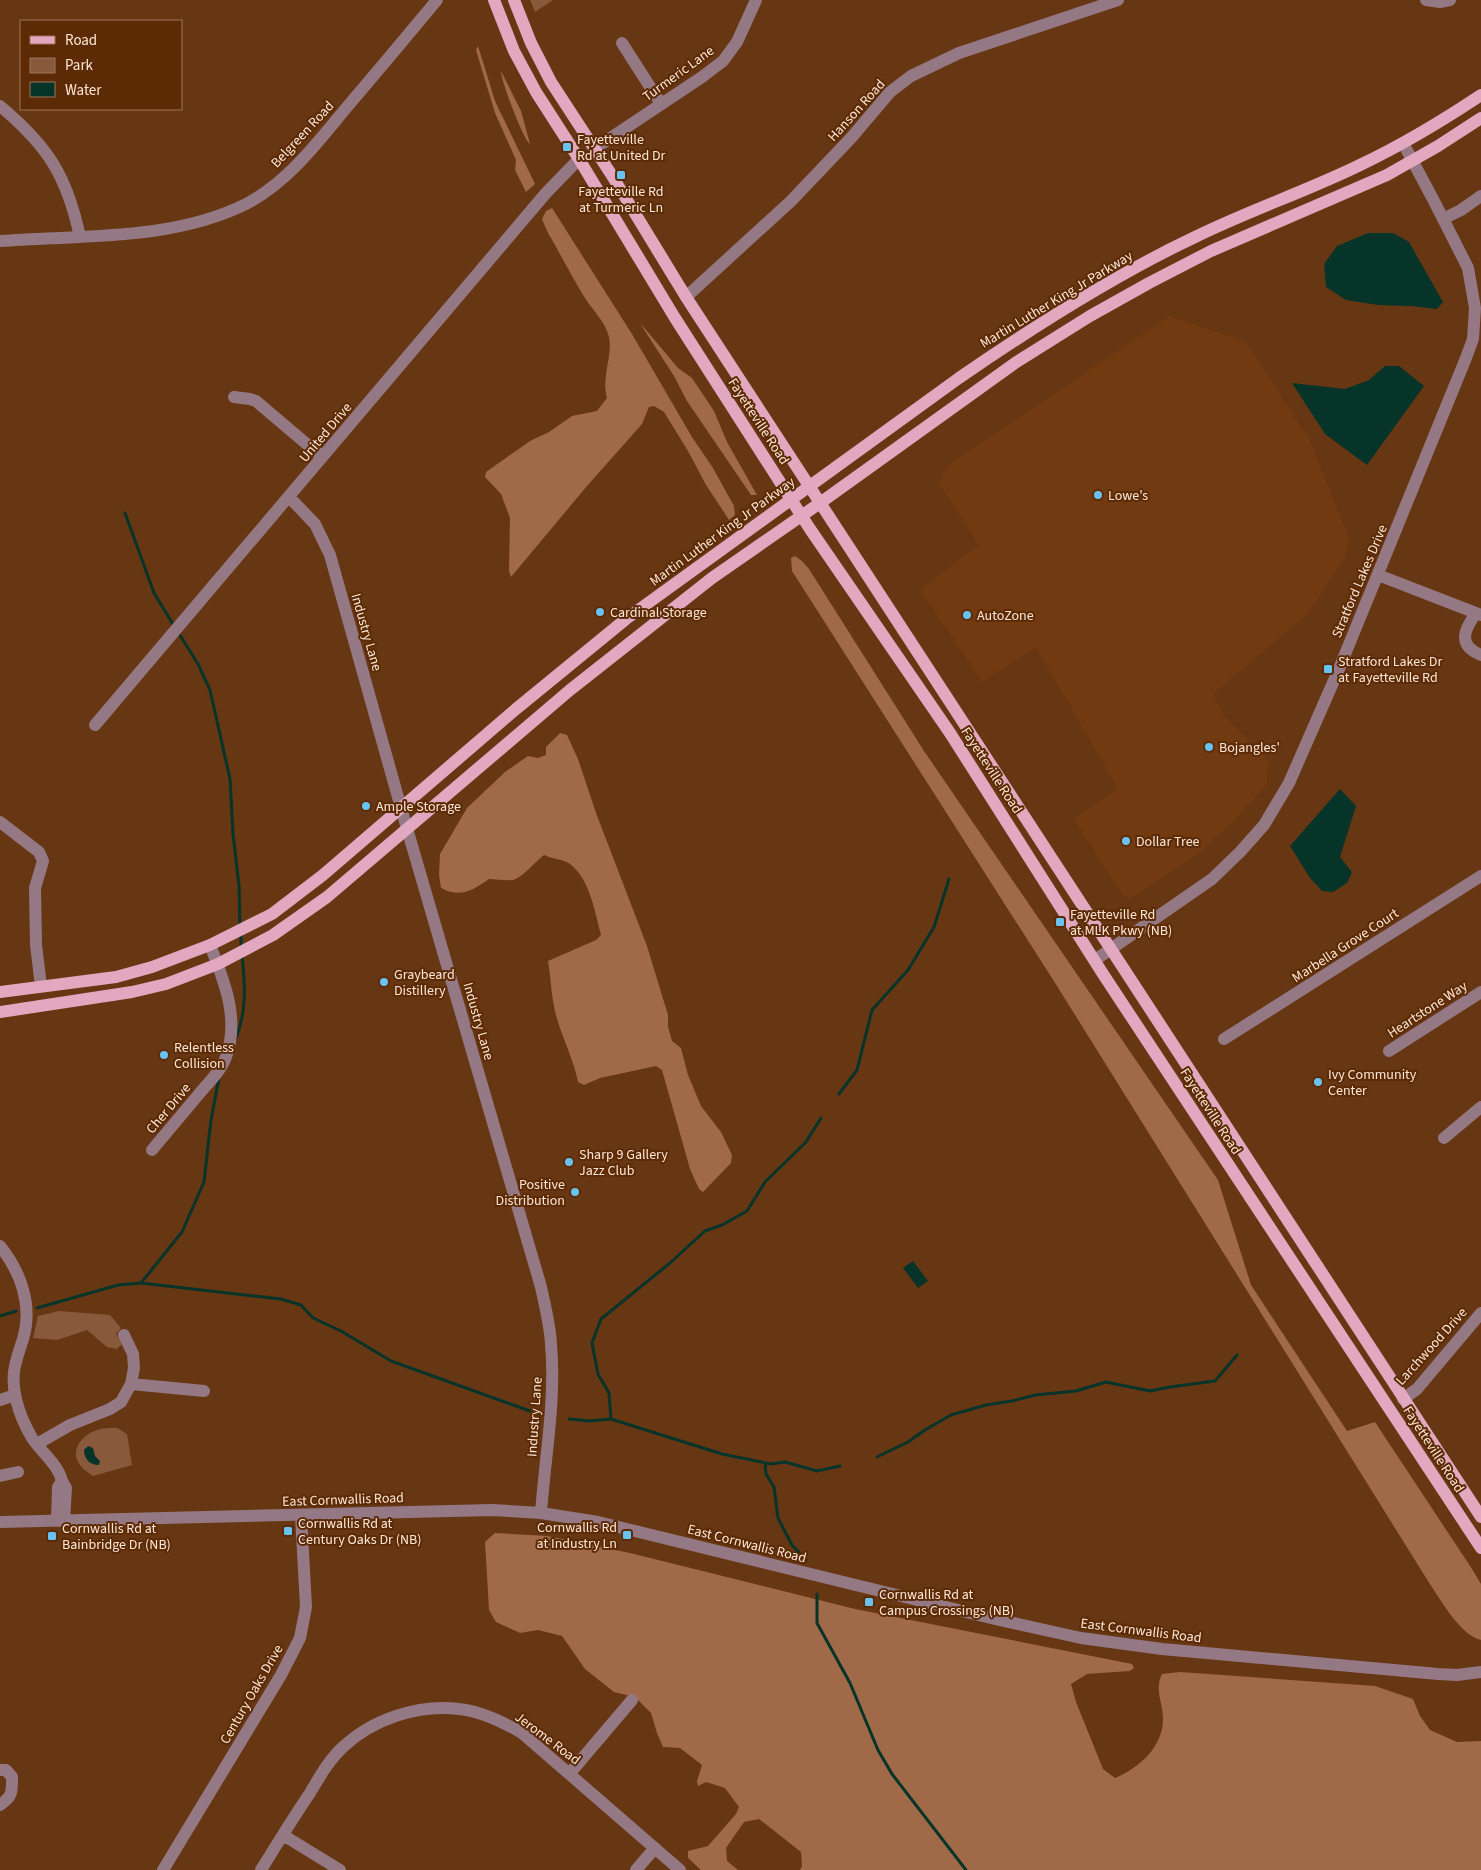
<svg xmlns="http://www.w3.org/2000/svg" width="1481" height="1870" font-family="'Source Sans 3',sans-serif">
<rect width="100%" height="100%" fill="#673613"/>
<path fill="#713a11" d="M1169 316 1245 341 1309 438 1349 538 1346 555 1308 614 1213 694 1224 716 1268 760 1267 784 1240 815 1200 853 1130 899 1125 898 1073 819 1118 789 1036 647 982 682 920 590 978 545 939 483 947 466Z"/>
<path fill="#89593b" d="M530 0H553L535 12Z
M59 1311 110 1315 121 1328 116 1334 122 1344 117 1349 107 1347 87 1330 57 1340 33 1338 38 1316Z
M117 1428 127 1434 132 1465 93 1476C87 1472 80 1467 77 1460 72 1446 85 1434 97 1430 103 1428 110 1428 117 1428Z"/>
<path fill="#a06947" d="M478 46 495 101 535 184 526 192 515 170 516 160 495 113 476 50Z
M501 71 521 111 530 144C523 139 501 81 501 71Z
M552 208 632 334 692 437 713 468 734 506 735 515 729 520 706 485 688 451 664 412 654 406 649 407 642 424 587 486 511 577 509 571 510 518 501 494 485 477 486 472 530 441 549 432 572 416 597 411 607 398C601 377 613 356 609 337 605 321 593 311 585 298 571 276 560 253 547 231L542 219 546 211Z
M641 324 678 368 692 378 714 411 727 442 757 495H751L687 401 674 376 643 328Z
M795 556 802 561 809 569 924 751 1218 1180 1251 1285 1347 1431 1375 1422 1472 1569 1481 1584V1640C1460 1635 1440 1599 1428 1581L1057 986 792 571 791 558Z
M560 733 567 735 578 759 596 813 647 946 668 1015V1027L672 1041 681 1048 688 1075 701 1106 721 1132 732 1155 731 1163 703 1192 699 1189 690 1169 662 1070 656 1066 600 1078 584 1085 578 1082C574 1060 562 1038 556 1015 551 997 551 979 548 961L596 940 601 935C595 913 590 879 570 864 563 859 552 859 544 855 536 861 522 878 513 880 506 881 496 879 489 879 472 891 460 898 441 888L439 875 440 854 467 808 505 772 528 756 538 758 546 755V747Z
M495 1533 547 1536 630 1553 855 1609 1132 1664 1134 1668 1130 1671 1087 1674 1071 1684 1076 1702 1103 1769 1115 1778C1139 1768 1163 1747 1163 1719 1163 1702 1154 1690 1162 1674L1180 1672 1375 1686 1413 1699 1420 1716 1430 1730 1457 1742 1481 1741V1870H800L802 1866 801 1852 759 1819 744 1822 726 1848 727 1861 738 1870H701L688 1858V1851L708 1846 736 1814 739 1807 725 1788 706 1782 698 1786 697 1781 702 1765 680 1748 663 1747 657 1733 651 1713 635 1697 614 1692 585 1669 562 1636 538 1630 520 1633 496 1622 489 1610 485 1542Z"/>
<path fill="#073429" d="M1368 233H1393L1409 242 1443 302 1437 309 1410 306 1378 305 1346 300 1326 287 1324 264 1337 246Z
M1385 366H1399L1424 386 1367 465 1325 434 1292 383 1345 389 1369 380Z
M1340 789 1356 806 1340 857 1352 872 1347 883 1333 892 1322 891 1310 878 1290 846Z
M913 1261 928 1281 918 1288 903 1268Z
M88 1446 93 1448 95 1456 100 1461 99 1465C90 1465 84 1459 84 1450Z"/>
<g fill="none" stroke-linecap="round" stroke-linejoin="round">
<path stroke="#073429" stroke-width="3" d="M125 513 154 593 174 626
M178 632 198 664 210 690 230 779 233 834 239 886 240 927
M241 933V949
M236 1038C247 1011 245 984 242 955
M839 1094 857 1070 872 1010 908 970 934 927 949 879
M141 1283 182 1232 204 1182 211 1120 219 1078
M37 1308 118 1285 141 1283 281 1299 301 1305 313 1318 341 1331 391 1361 530 1411
M0 1316 16 1311
M569 1419 589 1421 611 1419 722 1454 771 1464 785 1462 817 1471 840 1466
M611 1419 609 1393 598 1374 592 1343 601 1319 670 1263 705 1231 722 1225 747 1211 765 1182 806 1142 821 1118
M877 1457 908 1442 925 1430 951 1415 986 1405 1012 1401 1035 1395 1076 1391 1106 1382 1150 1391 1170 1387 1215 1381 1237 1355
M765 1463 766 1474 774 1487 778 1518 781 1524 792 1545 806 1560
M817 1594V1623L850 1683 878 1750 892 1774 966 1870"/>
<path stroke="#947883" stroke-width="12" d="M1426 0 1440 2 1450 0
M622 43 661 104
M0 106C48 146 67 176 80 237
M594 149 702 77 723 61 737 42 756 0
M1443 219 1461 210 1481 196
M0 241C80 235 172 241 246 204 288 182 317 143 347 107 377 72 407 36 437 0
M686 297 791 201 851 138 890 92 911 76 959 53 1118 0
M234 397 250 399 256 401 322 457
M290 498 315 524 330 555 401 808 541 1287C545 1306 550 1325 551 1344 556 1400 545 1457 541 1513
M1378 575 1481 615
M1476 613C1464 630 1457 645 1481 655
M95 725 546 193 579 159
M0 822 39 852 43 861 35 888 36 945 41 986
M1095 960 1212 879 1240 852 1264 825 1289 783 1339 669 1466 358 1473 339 1475 308 1468 268 1434 201 1403 143
M1224 1039 1481 876
M1389 1051 1481 992
M1444 1138 1481 1107
M152 1150C167 1132 183 1113 199 1094 208 1083 221 1071 226 1057 240 1019 224 980 210 945
M0 1246C21 1272 33 1306 23 1339 16 1361 10 1374 16 1399 19 1412 25 1426 32 1438 42 1453 58 1464 62 1481
M131 1384 204 1391
M1403 1399 1417 1389 1481 1313
M0 1400 15 1395
M37 1444 70 1425 110 1409 121 1402 131 1384 134 1368 133 1354 124 1335
M0 1476 18 1472
M57 1520 58 1487 62 1481 66 1488 64 1521
M0 1522 492 1510 541 1513 598 1522 991 1618 1081 1638 1162 1649 1438 1674 1457 1675 1481 1672
M0 1770H6L12 1777C12 1792 13 1796 0 1805
M570 1773 632 1700
M283 1835 340 1870
M163 1870 281 1675 300 1638 306 1607 301 1515
M261 1870C277 1844 293 1818 310 1793 320 1776 329 1760 343 1747 373 1719 418 1704 459 1709 481 1711 503 1722 522 1733L680 1870
M636 1870 655 1848"/>
<path stroke="#e1a8c0" stroke-width="12" d="M494 0 514 51 536 92 579 159 675 318 810 529 950 733 1103 974 1481 1548
M514 0 531 43 551 82 611 174 686 297 1481 1517
M0 992 116 977 152 967 210 945 272 914 323 875 516 709 626 619 959 378C1033 327 1111 277 1193 238 1247 211 1305 192 1360 165 1402 145 1442 121 1481 95
M0 1012 132 992 166 984 218 964 273 935 327 897 570 690 712 578 820 503 1015 363 1090 316 1149 283 1211 251 1387 175 1438 146 1481 118"/>
</g>
<g fill="#69c3f1" stroke="#5c2b05" stroke-width="2">
<rect x="562" y="142" width="10" height="10" rx="2.5"/>
<rect x="616" y="170" width="10" height="10" rx="2.5"/>
<circle cx="1098" cy="495" r="5"/>
<circle cx="600" cy="612" r="5"/>
<circle cx="967" cy="615" r="5"/>
<rect x="1323" y="664" width="10" height="10" rx="2.5"/>
<circle cx="1209" cy="747" r="5"/>
<circle cx="366" cy="806" r="5"/>
<circle cx="1126" cy="841" r="5"/>
<rect x="1055" y="917" width="10" height="10" rx="2.5"/>
<circle cx="384" cy="982" r="5"/>
<circle cx="164" cy="1055" r="5"/>
<circle cx="1318" cy="1082" r="5"/>
<circle cx="569" cy="1162" r="5"/>
<circle cx="575" cy="1192" r="5"/>
<rect x="283" y="1526" width="10" height="10" rx="2.5"/>
<rect x="622" y="1530" width="10" height="10" rx="2.5"/>
<rect x="47" y="1531" width="10" height="10" rx="2.5"/>
<rect x="864" y="1597" width="10" height="10" rx="2.5"/>
</g>
<g text-anchor="middle" stroke-width="4" stroke-linejoin="round" paint-order="stroke">
<g font-size="14" fill="#fde6d8" stroke="#5c2b05">
<text transform="translate(678 73) rotate(-36)" y="5">Turmeric Lane</text>
<text transform="translate(856 110) rotate(-48)" y="5">Hanson Road</text>
<text transform="translate(302 134) rotate(-47)" y="5">Belgreen Road</text>
<text transform="translate(1056 299) rotate(-31)" y="5">Martin Luther King Jr Parkway</text>
<text transform="translate(759 421) rotate(57)" y="5">Fayetteville Road</text>
<text transform="translate(325 432) rotate(-50)" y="5">United Drive</text>
<text transform="translate(722 531) rotate(-36)" y="5">Martin Luther King Jr Parkway</text>
<text transform="translate(1359 581) rotate(-67)" y="5">Stratford Lakes Drive</text>
<text transform="translate(367 632) rotate(74)" y="5">Industry Lane</text>
<text transform="translate(992 770) rotate(57)" y="5">Fayetteville Road</text>
<text transform="translate(1345 945) rotate(-33)" y="5">Marbella Grove Court</text>
<text transform="translate(1427 1009) rotate(-33)" y="5">Heartstone Way</text>
<text transform="translate(479 1021) rotate(74)" y="5">Industry Lane</text>
<text transform="translate(168 1108) rotate(-50)" y="5">Cher Drive</text>
<text transform="translate(1211 1111) rotate(57)" y="5">Fayetteville Road</text>
<text transform="translate(1431 1346) rotate(-48)" y="5">Larchwood Drive</text>
<text transform="translate(534 1417) rotate(-86)" y="5">Industry Lane</text>
<text transform="translate(1434 1449) rotate(57)" y="5">Fayetteville Road</text>
<text transform="translate(343 1499) rotate(-2)" y="5">East Cornwallis Road</text>
<text transform="translate(747 1543) rotate(14)" y="5">East Cornwallis Road</text>
<text transform="translate(1141 1630) rotate(7)" y="5">East Cornwallis Road</text>
<text transform="translate(251 1694) rotate(-60)" y="5">Century Oaks Drive</text>
<text transform="translate(548 1738) rotate(37)" y="5">Jerome Road</text>
</g>
<g font-size="14" fill="#fde6d8" stroke="#5c2b05" text-anchor="start">
<text x="577" y="144">Fayetteville<tspan x="577" dy="16">Rd at United Dr</tspan></text>
<text x="621" y="196" text-anchor="middle">Fayetteville Rd<tspan x="621" dy="16">at Turmeric Ln</tspan></text>
<text x="1108" y="500">Lowe's</text>
<text x="610" y="617">Cardinal Storage</text>
<text x="977" y="620">AutoZone</text>
<text x="1338" y="666">Stratford Lakes Dr<tspan x="1338" dy="16">at Fayetteville Rd</tspan></text>
<text x="1219" y="752">Bojangles'</text>
<text x="376" y="811">Ample Storage</text>
<text x="1136" y="846">Dollar Tree</text>
<text x="1070" y="919">Fayetteville Rd<tspan x="1070" dy="16">at MLK Pkwy (NB)</tspan></text>
<text x="394" y="979">Graybeard<tspan x="394" dy="16">Distillery</tspan></text>
<text x="174" y="1052">Relentless<tspan x="174" dy="16">Collision</tspan></text>
<text x="1328" y="1079">Ivy Community<tspan x="1328" dy="16">Center</tspan></text>
<text x="579" y="1159">Sharp 9 Gallery<tspan x="579" dy="16">Jazz Club</tspan></text>
<text x="565" y="1189" text-anchor="end">Positive<tspan x="565" dy="16">Distribution</tspan></text>
<text x="298" y="1528">Cornwallis Rd at<tspan x="298" dy="16">Century Oaks Dr (NB)</tspan></text>
<text x="617" y="1532" text-anchor="end">Cornwallis Rd<tspan x="617" dy="16">at Industry Ln</tspan></text>
<text x="62" y="1533">Cornwallis Rd at<tspan x="62" dy="16">Bainbridge Dr (NB)</tspan></text>
<text x="879" y="1599">Cornwallis Rd at<tspan x="879" dy="16">Campus Crossings (NB)</tspan></text>
</g>
</g>
<rect x="20" y="20" width="162" height="90" fill="#5c2b05" stroke="#9c7659"/>
<rect x="30" y="36" width="25" height="8" fill="#e1a8c0" stroke="#9c7659"/>
<text x="65" y="45" font-size="15" fill="#fde6d8">Road</text>
<rect x="30" y="58" width="25" height="15" fill="#89593b" stroke="#9c7659"/>
<text x="65" y="70" font-size="15" fill="#fde6d8">Park</text>
<rect x="30" y="82" width="25" height="15" fill="#073429" stroke="#9c7659"/>
<text x="65" y="95" font-size="15" fill="#fde6d8">Water</text>
</svg>
